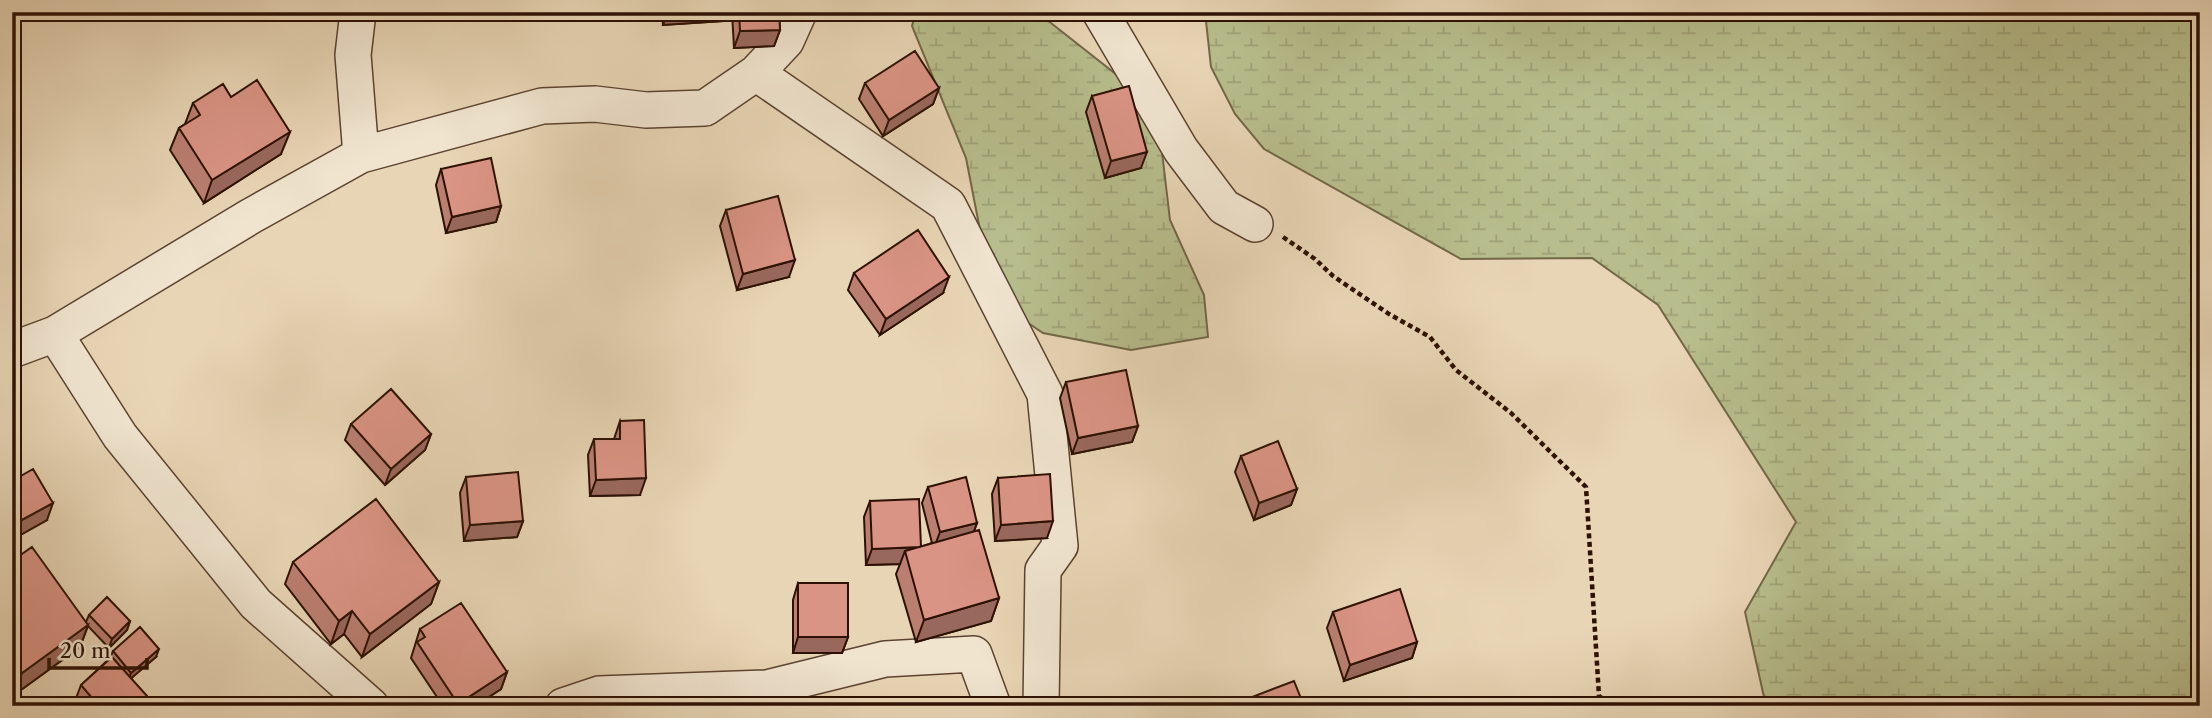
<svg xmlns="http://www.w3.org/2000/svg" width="2212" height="718" font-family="'Libre Caslon Text',serif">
<defs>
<pattern id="wetland-marsh" width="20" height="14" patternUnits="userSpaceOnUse" patternTransform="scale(1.75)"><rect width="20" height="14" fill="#b7bd8c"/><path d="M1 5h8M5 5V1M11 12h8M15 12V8" fill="none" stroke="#9ea177"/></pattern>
</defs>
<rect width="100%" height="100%" fill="#e8d5b5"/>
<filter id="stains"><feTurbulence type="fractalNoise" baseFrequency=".00286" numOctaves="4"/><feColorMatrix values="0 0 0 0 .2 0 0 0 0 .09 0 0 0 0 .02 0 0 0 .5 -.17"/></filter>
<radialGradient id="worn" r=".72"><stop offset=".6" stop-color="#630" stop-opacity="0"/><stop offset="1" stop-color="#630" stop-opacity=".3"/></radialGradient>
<path fill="url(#wetland-marsh)" stroke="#726748" stroke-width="2" d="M916 12H1033L1051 23 1127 83 1162 152 1170 220 1204 295 1208 337 1131 350 1043 333 1006 308 980 230 966 158 912 26Z
M1205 12H2200V706H1766L1745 612 1796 522 1658 305 1592 258 1461 259 1264 149 1235 114 1211 67Z"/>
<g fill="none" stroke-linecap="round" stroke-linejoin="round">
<defs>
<path id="minor" d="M358 12 353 55 361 155
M1100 12 1181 150 1224 207 1255 224
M756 73 948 205 1045 394 1060 546 1043 570 1041 706
M55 334 120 436 256 604 371 706
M12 350 55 334 251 216 361 155 542 106 595 104 646 110 705 108 756 73 786 41 799 12
M563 706 599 694 767 688 885 659 974 654 993 706"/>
</defs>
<use href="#minor" stroke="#5c4230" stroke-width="38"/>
<path stroke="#2d1104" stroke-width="4.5" stroke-dasharray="5 3.5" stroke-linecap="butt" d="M1283 237 1315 259 1333 276 1389 314 1430 337 1456 370 1511 413 1586 487 1599 696 1614 706"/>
<use href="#minor" stroke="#f0e4cf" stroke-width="35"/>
</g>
<path fill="#bb7f72" stroke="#2d1104" stroke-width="2" d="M662 12H726L723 21 663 25Z
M732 12H779L780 30 774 46 734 48Z
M865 83 939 88 933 104 883 136 859 99Z
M1092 96 1141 168 1105 178 1086 112Z
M231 97 281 154 204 203 170 150 179 128 185 124 193 103Z
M441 169 501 206 496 222 446 233 436 185Z
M726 210 789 277 737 290 720 226Z
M854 273 943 293 880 335 848 290Z
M1066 382 1138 426 1132 442 1072 454 1060 398Z
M620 421 640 495 590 496 588 455 594 439H614Z
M351 424 431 434 425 450 385 485 345 440Z
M1241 456 1297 489 1291 505 1254 520 1235 472Z
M466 477 523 521 517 537 464 541 460 493Z
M998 478 1047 538 995 541 992 494Z
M12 481 47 520 15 538 12 533Z
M928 487 977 523 974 531 999 598 991 621 916 642 896 574 900 564 866 565 864 517 870 501 921 547 932 543 922 503Z
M12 561 86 622 89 615 130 621 127 630 109 648 88 626 80 647 14 695 12 693Z
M293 562 439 582 431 604 362 657 344 634 331 644 285 584Z
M798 583 848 637 842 653H793V600Z
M1333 612 1417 642 1412 658 1344 681 1327 628Z
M420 629 507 672 501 689 475 706H443L411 658Z
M113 651 156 657 131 678 143 706H79L75 701 81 685 110 658Z"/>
<path fill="#99685d" stroke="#2d1104" stroke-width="2" d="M668 12H726L723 21 663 25Z
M854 12H907L906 14 853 17Z
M780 30 774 46 734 48 740 31Z
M939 88 933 104 883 136 889 120Z
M290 132 281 154 204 203 212 180Z
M1147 152 1141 168 1105 178 1111 161Z
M501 206 496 222 446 233 452 217Z
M795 260 789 277 737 290 743 274Z
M949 277 943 293 880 335 886 319Z
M1138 426 1132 442 1072 454 1078 438Z
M431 434 425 450 385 485 391 469Z
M646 478 640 495 590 496 596 480Z
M1297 489 1291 505 1254 520 1259 503Z
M53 503 47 520 15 538 20 521Z
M523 521 517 537 464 541 470 525Z
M1053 521 1047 538 995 541 1001 525Z
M977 523 971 539 934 548 940 532Z
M921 547 905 551 900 564 866 565 872 549Z
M439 582 431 604 362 657 370 634Z
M999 598 991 621 916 642 924 620Z
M352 611 344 634 331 644 339 621Z
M130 621 127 630 109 648 112 639Z
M88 625 80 647 14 695 22 673Z
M798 637H848L842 653H793Z
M1417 642 1412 658 1344 681 1350 665Z
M159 649 156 657 128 681 131 673Z
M507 672 501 689 475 706H458V704Z
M147 696 143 706H136Z"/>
<path fill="#da9485" stroke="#2d1104" stroke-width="2" d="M739 12H779L780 30 740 31Z
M915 51 939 88 889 120 865 83Z
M257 80 290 132 212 180 179 128 200 115 193 103 223 84 231 97Z
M1129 86 1147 152 1111 161 1092 96Z
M491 158 501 206 452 217 441 169Z
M778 196 795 260 743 274 726 210Z
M918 230 949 277 886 319 854 273Z
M1126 370 1138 426 1078 438 1066 382Z
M391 389 431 434 391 469 351 424Z
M644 420 646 478 596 480 594 439H620V421Z
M1278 441 1297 489 1259 503 1241 456Z
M33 469 53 503 20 521 12 507V481Z
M518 472 523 521 470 525 466 477Z
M1050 474 1053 521 1001 525 998 478Z
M966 477 977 523 940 532 928 487Z
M376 499 439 582 370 634 352 611 339 621 293 562Z
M919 499 921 547 872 549 870 501Z
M979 530 999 598 924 620 905 551Z
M32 547 88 625 22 673 12 659V561Z
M798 583H848V637H798Z
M1400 589 1417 642 1350 665 1333 612Z
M107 597 130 621 112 639 89 615Z
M461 603 507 672 458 704 417 642 425 637 420 629Z
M140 627 159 649 131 673 113 651Z
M112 657 147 696 136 706H83L92 698 81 685Z
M1294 681 1304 706H1240L1239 702Z"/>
<rect width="2212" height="718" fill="none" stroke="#e8d5b5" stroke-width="42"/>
<rect x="14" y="14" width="2184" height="690" fill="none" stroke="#2d1104" stroke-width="3.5"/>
<rect x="21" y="21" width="2170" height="676" fill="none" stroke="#2d1104" stroke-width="2"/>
<path d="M49 658v10h98v-10" fill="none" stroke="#2d1104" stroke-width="3.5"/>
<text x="60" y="658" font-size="21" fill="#2d1104" stroke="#f0e4cf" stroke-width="5" paint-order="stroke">20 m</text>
<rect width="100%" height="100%" filter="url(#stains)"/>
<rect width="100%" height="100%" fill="url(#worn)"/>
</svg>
